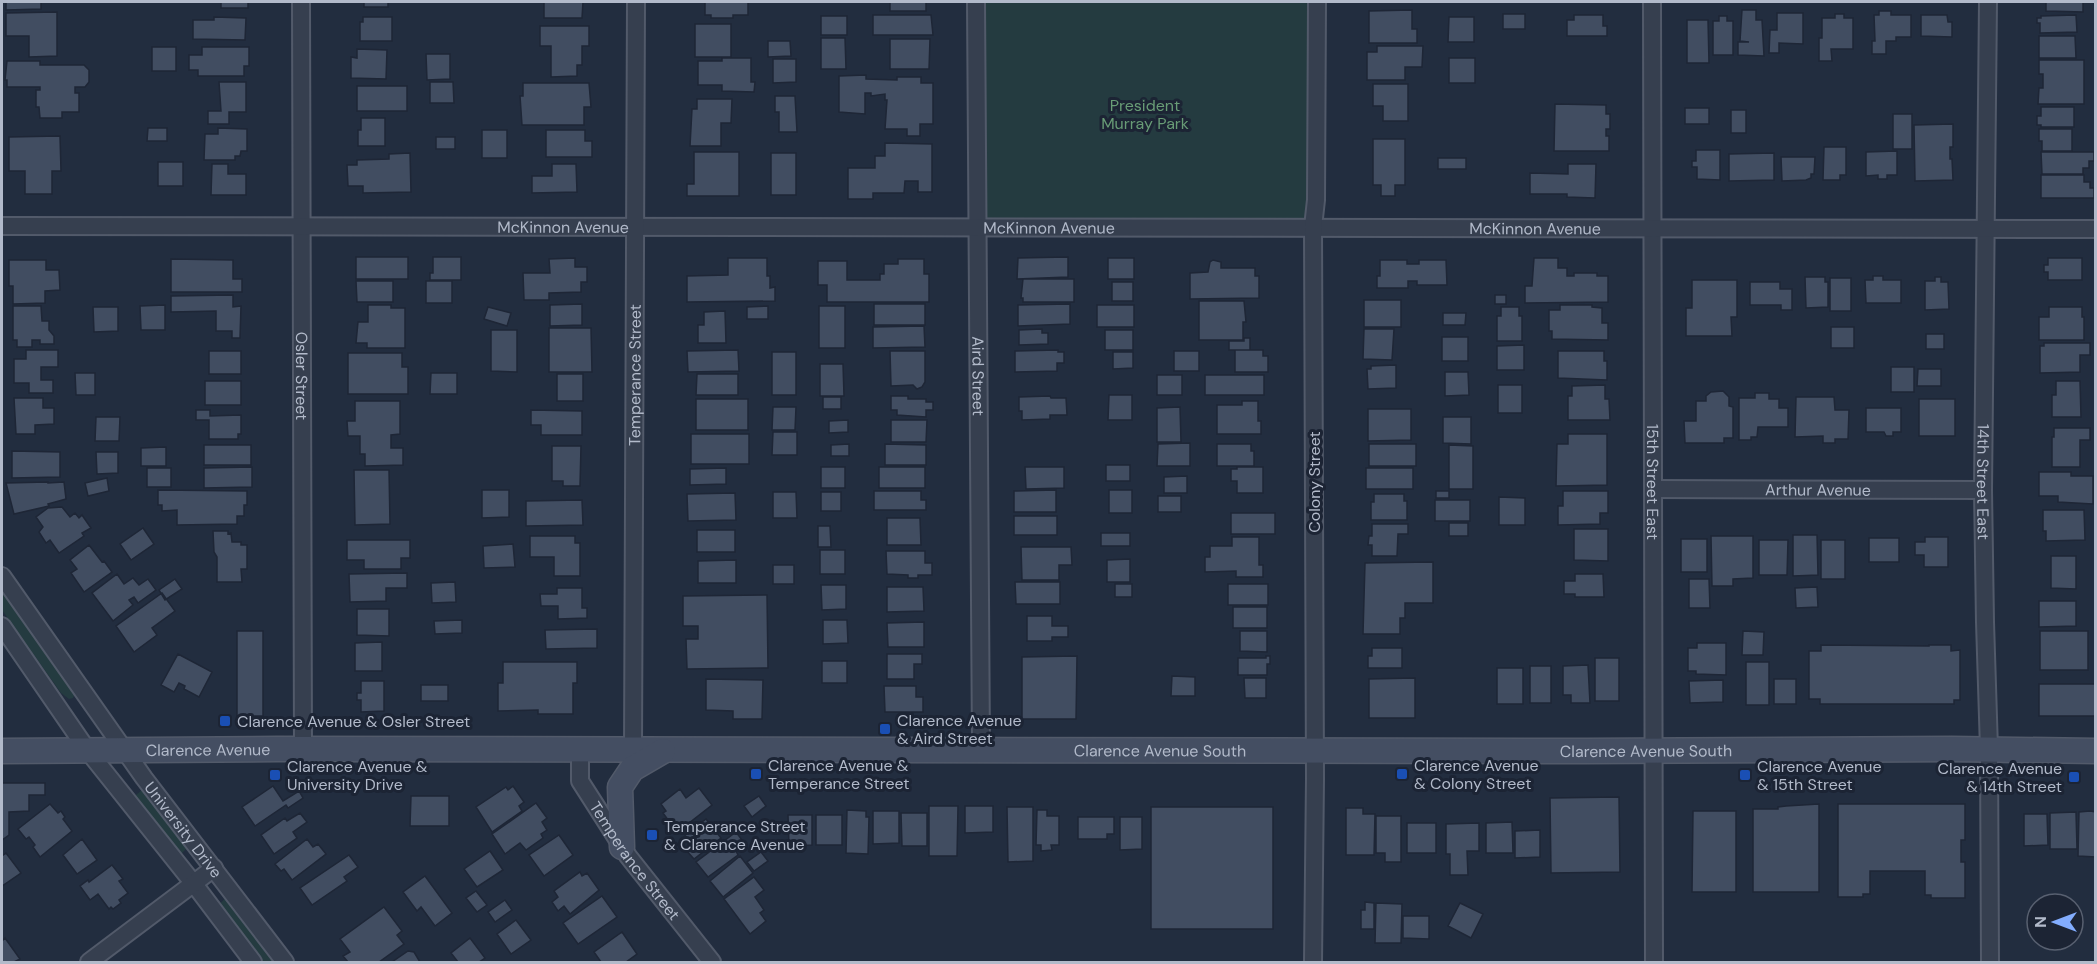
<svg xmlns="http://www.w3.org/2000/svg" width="2097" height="964" font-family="'DM Sans',sans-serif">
<rect width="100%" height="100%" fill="#222d3f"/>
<path fill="#243b40" d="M977 2H1313V227L977 228Z
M2 585 76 691 73 698 69 699 61 693 2 610Z
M143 789 188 847 181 854 178 853 136 798V795Z
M226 898 277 962H260L218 905Z"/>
<path fill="#414d61" stroke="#1e2636" stroke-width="1.5" d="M6 2H41V9L6 10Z
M221 2H248V8H221Z
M364 2H388V7H364Z
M544 2H583L582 18H544Z
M705 2H748V15H733V18H711V15H705Z
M890 2H926V11H890Z
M2046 2H2083V12L2046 11Z
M1412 10V29H1417V43H1369V11Z
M1742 10H1756V20H1762L1764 56 1738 55V42H1749L1740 41Z
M1879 11H1891V15H1911V37H1896V41H1886V54H1872V41H1875L1874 15H1879Z
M57 12V56L29 57V36H6V13Z
M1777 13H1803V44L1779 43V53H1769L1770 30H1777Z
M1503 14H1525V29H1503Z
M1835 14H1844V18H1853V49H1831L1832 61H1819V38H1822V18H1835Z
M873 15H931L933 35H873Z
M1574 15H1603V26H1607V36H1567V20H1574Z
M1921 15H1947L1948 22H1952V37L1921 36Z
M2076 15 2077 32 2040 33V23H2037V18H2041V16Z
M821 16H847V35H821Z
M1719 16H1727V21H1733V55H1713V21H1719Z
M214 17 246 18 245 40 193 39V20H214Z
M363 17H392V41H360V22H363Z
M1449 17H1474V42H1448Z
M1687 20H1708L1709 63H1687Z
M695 24H731V57H695Z
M540 26H589V46H582V65H577V76L551 77V46H540Z
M2039 36H2075L2076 58H2039Z
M821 38H845L846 69H821Z
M890 39H930L929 69H890Z
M768 41H790L791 56 768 57Z
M1377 46H1423L1422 67H1405V80H1367V52H1377Z
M152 47H176V71H152Z
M202 47H249V66H244V76H198V70H189V55H202Z
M357 49 387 50 386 79 351 78V57L357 58Z
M426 54H450V79L427 80Z
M722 58H751V82H755L754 92 722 91V85H698V61H722Z
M1449 58H1475V83H1449Z
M773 59H796V82L773 83Z
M2039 60H2084V104H2038L2039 88H2043V74H2039Z
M7 61H40V65H84L89 70V82L85 87H75V93H79V112H62V118H40L39 107H36V90H40V87H7V80H5Z
M866 75V79L897 80V77H921V83H933V124H920V136H907V129H885L887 100H885V94L871 96V93H865V114L839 112V76Z
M219 82H246V112H229V124H208V111H221Z
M430 82H453L454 103H430Z
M523 83H589L591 107H584V125H522L520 96H523Z
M1373 84H1408V121H1383V106H1373Z
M357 86H407V111H357Z
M775 96H795L797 132H779V112H775Z
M697 99H732L731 123H721V146H690L692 109H697Z
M1555 104 1606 105V114H1610V129H1606V136H1609V151H1554Z
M2041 107H2074V127H2041V125H2037V116H2041Z
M1685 108H1709V124H1685Z
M1731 110H1746V133H1731Z
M1893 114H1912V149H1893Z
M361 118H385V146H358V130H361Z
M1953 124V147H1950V159H1952L1953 180 1915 181 1914 125Z
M148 128H167V141H147Z
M218 128 247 129V151H241L240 156H235V160H204L205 134H218Z
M2039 129H2072V151H2042V141H2039Z
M482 130H507V158H482Z
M546 130H585V141H592V157H546Z
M60 136 61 171H52V194H25V171H9V137Z
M436 137H455V149H436Z
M1373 139H1405V185H1395V196H1381V185H1373Z
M885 143 932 144V192H918V181H905L904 193H873V199H848V168H875V156H885Z
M1824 147H1846V175H1840V180H1823Z
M1696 150H1720V180L1697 179V167H1692V161H1696Z
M1897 151V175H1887V179H1878V175L1866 176V152Z
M694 152H739V196H687V184H694Z
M2041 152H2094V161H2089V168H2083V174H2042Z
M410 153 411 192 363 193V186H348L347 165H357V160L389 159V154Z
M771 153H796V195H771Z
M1774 153V180L1729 181V154Z
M1781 157H1815L1814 174H1811V178L1806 180 1782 181Z
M1438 158H1466V169H1438Z
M158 162H183V186H158Z
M212 164H228V174H246V195H211Z
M552 164H576L577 192 532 193V176H552Z
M1568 164H1596L1595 198 1567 197V194H1530V173L1568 174Z
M2041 175H2084V182H2090V188H2094V198H2041Z
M356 257H408V279H356Z
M433 257H461V280H430V273H433Z
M1068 257V277L1017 279 1018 258Z
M575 258V267H587V282H581V292L549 293V300H524L523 273H550L549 259Z
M728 258H767V276H770V288L775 287V301L687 302V276L728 275Z
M1108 258H1134V279H1108Z
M1534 258H1558V268H1567V276H1574V273H1597V276H1608V302L1525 303V286H1532Z
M2048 258H2082V280H2048V272H2044V265H2048Z
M171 259 233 260V279H242V292H171Z
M898 259H924V274H929V302H827V285H818V261H847V280H880V274H884V264H898Z
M9 260H46V270H59L60 290 45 291V303L13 304V286H9Z
M1213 260 1221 262V268H1255V276H1259V298L1190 299V273L1208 272 1210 262Z
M1380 260H1407V264H1419V260H1446L1447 285H1417V281H1408V288H1377V276H1380Z
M1873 276H1883V280H1901V303H1866L1865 280H1873Z
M1805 277H1825V282H1828V307L1806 308Z
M1935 277H1941V282H1948L1949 309 1925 310V281H1935Z
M1830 278H1851V311H1830Z
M1023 279H1074V302H1023V298H1021Z
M1692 280H1737V317H1731L1732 336H1686V308H1692Z
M356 281H393V302H357Z
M426 281H452V303H426Z
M1112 282H1133V301H1112Z
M1750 282H1780V289H1792V310H1781V305H1750Z
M233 295V307L241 306 240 338H232V331H216V311L171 312V296Z
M1495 295H1506V304H1495Z
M1364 300H1401V327H1364Z
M1199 301H1244L1246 322H1243V340H1199Z
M582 304V325L550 326V305Z
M874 304H925V325H874Z
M1070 304V324L1018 326V305Z
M165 305V330H141L140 306Z
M368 305H391V308H405V348H367V343H356L358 322H368Z
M1097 305H1134V327H1097Z
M1560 305H1592V307L1602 308V323H1608V340L1552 339V331H1549V310H1560Z
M13 306H41L42 321H49V330L54 336V344H40V340H32V347H17V340H13Z
M768 306V319H747V307Z
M819 306H845V348H819Z
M93 307H118V331L94 332Z
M488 307 511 313 507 326 484 319Z
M1501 307H1519V316H1522V341H1497V316H1501Z
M2049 307H2082V317H2084V340H2039V317H2049Z
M725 311 726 343H698V325H704V312Z
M1443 313H1466L1465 325H1443Z
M924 326 925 347 873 348V327Z
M1831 327H1854V348H1831Z
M549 328H591L592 372H549Z
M1042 329V333H1048V344L1019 345V330Z
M1364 329H1394L1392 360 1363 359Z
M491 330H517V372L491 371Z
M1105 330H1133V350H1105Z
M1926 334H1944V349H1926Z
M1442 337H1468V361H1442Z
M1244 338H1250V350H1229V341H1244Z
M2044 343H2090V355H2080V372L2040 373V346H2044Z
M1524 345V370H1497V346Z
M26 350H58V367H41V380H53V393H29V383H14V359H26Z
M738 350 739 371 688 372 687 351Z
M1058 350V352H1064V363H1057V371L1015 372V351Z
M1235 350H1263V356H1268V372H1235Z
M209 351H241V374H209Z
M890 351H925V382L922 387 917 389 913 385 891 386Z
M1174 351H1199V371H1174Z
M1558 351H1604V361H1607V380L1558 378Z
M772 352H796V395H772Z
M1113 352H1133V368L1113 369Z
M348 353H402V367H408V394H348Z
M820 364H843L844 396H820Z
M1396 365V388L1368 389 1367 369H1371V366Z
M1891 367H1914V392H1891Z
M1918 369H1941V386H1917Z
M1445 372H1468L1469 395 1445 396Z
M75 373H95V395H76Z
M431 373H457V394H430Z
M557 374H583V401H557Z
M697 374H738V395H696Z
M1157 375H1182V395H1157Z
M1205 375H1264V395H1205Z
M205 381H241V405H205Z
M2056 381H2080L2081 417H2052V395H2056Z
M1498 385H1522V413H1498Z
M1605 385V399H1609L1610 420H1568V396H1572V386Z
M1723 391 1729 397V406L1733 407V438H1724V443H1685L1684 421H1696V401H1706V396L1711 392Z
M1755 393H1769V399H1779V408H1788V427H1758L1757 437H1751V440H1739V398H1755Z
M1109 395H1132V420H1108Z
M891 396H908V399H926V402H933V410H926V417L897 415V410H891Z
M1050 396 1051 398H1066L1067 415H1050V419L1022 420V411H1019V397Z
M823 397H841V409H823Z
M1796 397H1834L1835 410H1849L1848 439H1835V443H1823V436L1795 437Z
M14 398H43V408H54V424L35 425V434H16Z
M696 399H748V430H696Z
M1919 399H1955V436H1919Z
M355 401H400V434L391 435V448H403V465L365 466V454H360V436H348L347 421H355Z
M1242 401H1258V421H1261V434H1217V405H1242Z
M773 407H796L795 430H772Z
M1180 407 1181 442H1157V408Z
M1866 408H1901V432H1893V436H1886L1884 432H1866Z
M1368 409H1411V440L1368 441Z
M196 410H210V416L241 415V434H238V439H209V420H196Z
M531 410 582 411V435H541V425H531Z
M96 417H120L119 441H95Z
M1443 417H1471V444L1443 443Z
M848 420V432L829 433V421Z
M891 420H927L926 442H891Z
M2054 428H2090V440H2080V467H2052V437H2054Z
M773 432H797V455H772Z
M691 434H749V464H691Z
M1568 434H1607V485L1556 486 1557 444H1568Z
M1190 443V466H1157L1158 444Z
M849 444V456H831V445Z
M885 444 926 445V465H885Z
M1217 444H1251V451H1254V466H1217Z
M1369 444H1416V466H1369Z
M204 445H251V465H204Z
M1449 445 1473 446V489H1449Z
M552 446H581L580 486H563V481H552Z
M166 447V466H141V448Z
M12 451 60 452V477L12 478Z
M96 452H118V473L97 474Z
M1106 465H1130V481H1106Z
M252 467V487L204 488V468Z
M821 467H845V488H821Z
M879 467H925V488H879Z
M1025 467H1064V488L1026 489Z
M1237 467H1263V493H1237V481H1231V469H1237Z
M147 468H171V487H147Z
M726 468V484L690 485V469Z
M1366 468H1413V489H1366Z
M354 470H389L390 524 355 525Z
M2039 472H2071V476H2093V504L2058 502V496H2039Z
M1187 476V493H1164V477Z
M107 478 109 491 88 496 85 483Z
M48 482V483L64 482 66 499 48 504 49 506 14 514 6 483Z
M158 490 247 491V505H244V516H237V524L177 525V510L162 511V505H158Z
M482 490H509V517L482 518Z
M1056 490V512H1014V491Z
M1109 490H1132V513H1109Z
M874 491H921V500H926V510H874Z
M1436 491H1449V498H1436Z
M1563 491H1608V513H1600V524L1558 525V506H1563Z
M773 492H796L797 518H773Z
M821 492H841V511H821Z
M735 493 736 520 688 521 687 494Z
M1374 494H1404V501H1407V520H1371V502H1374Z
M1158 496H1181V512H1158Z
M1499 497 1525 498V525H1499Z
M582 500 583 525 526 526V501Z
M1435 500H1470V521H1435Z
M62 507 70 517 75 513 79 518 82 515 91 528 82 533 84 536 59 553 50 540 46 543 39 532 43 527 36 517 48 508Z
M2043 510H2084L2085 540 2046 541V531H2043Z
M1231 513H1275V534H1231Z
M1014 516H1057V535H1014Z
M887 518H920L921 545H887Z
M1449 523H1468V536H1449Z
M1372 524H1408V534H1398L1397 556H1372V545H1368L1369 536H1372Z
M818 526H830L831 547H818Z
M143 528 154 544 131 560 120 544Z
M1574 529H1608V561L1574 560Z
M697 530H735V552H697Z
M213 531H228V534L231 533 232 542H241V545H247V569H241L242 582H217V557L214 552Z
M1101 533H1130V546H1101Z
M1793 535H1817L1818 575 1793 576Z
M530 536H575V543H580V576H554V557H530Z
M1711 536H1753V578L1733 579V586H1712Z
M1232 537H1259V565H1263V577H1236V571L1205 572V557H1210V546H1232Z
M1925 537H1948V567H1924V555H1915V542H1925Z
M1869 538H1899V562H1869Z
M1681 539H1707V572H1681Z
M347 540H410V558H401V569H364V560H347Z
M1759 540H1788L1787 575H1759Z
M1821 540H1845V579H1821Z
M513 544 515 567 484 568 483 546Z
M89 545 102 562 104 561 112 572 84 592 71 573 77 569 70 560Z
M1021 547H1071L1072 565H1059V580H1022Z
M820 550H845V574H820Z
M886 551H925V563H932V575H918V578H908V575L887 574Z
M2051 556H2076V589L2051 588Z
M1130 559V582H1107V560Z
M736 560V583H698V561Z
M1433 562V603H1405V618H1400V634H1363L1365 563Z
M773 565H794V584H773Z
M407 573V588H386V601L350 602 349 574Z
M117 574 124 584 133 578 139 585 148 579 156 590 138 603 134 597 129 600 133 605 113 621 92 593Z
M1575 574H1603L1604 597H1575V594H1564V581H1575Z
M175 579 182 589 165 600 159 590Z
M1689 579H1709L1710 608H1689Z
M455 582 456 602 432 603 431 583Z
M1015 582H1060V604H1016Z
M1115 584H1132V597H1115Z
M1228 584H1268V605H1228Z
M821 585H846V609L822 610Z
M887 587H923L924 611 887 612Z
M1817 587 1818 607 1796 608 1795 588Z
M557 588H582V608H587V618L558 619V606H541L540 594H557Z
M162 593 175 611 152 628 157 635 134 652 116 626Z
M767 595 768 668 687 669 686 639H698V626H683V596Z
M2039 601H2076V626L2039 627Z
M1233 607H1267V628H1233Z
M357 609H389V636L357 635Z
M1027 616H1052V626H1068V637H1052V641H1027Z
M462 620V633L435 634 434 621Z
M823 620H847L848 643 823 644Z
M924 622V647H888L887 623Z
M597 629V648L546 649 545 630Z
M237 631H263V716H237Z
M1240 631H1267V652L1240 651Z
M1743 631 1764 632 1763 655H1742Z
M2040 631H2088V670H2040Z
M382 642V671H355V643Z
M1697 643H1726V675L1696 674V671H1688V648H1697Z
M1821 645 1929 646V645H1951V651L1960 650V700H1954V704H1820V699H1809V651H1821Z
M1372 648H1402V668H1368V656H1372Z
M178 654 212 672 199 697 184 689 185 686 179 683 174 692 161 685Z
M887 654H922V664H914V679H887Z
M1077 656 1076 719H1022V657Z
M1266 656H1270V664H1267V675H1238V658H1266Z
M1595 658H1619V701H1595Z
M822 661H847V683H822Z
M503 662H577V683H573V714H538V710L498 711V683H503Z
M1746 662H1769V705H1746Z
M1588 665 1590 703H1571V695H1563V666Z
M1530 666H1551V703H1530Z
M1497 668H1523V704H1497Z
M1172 676 1195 677V696H1171Z
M1244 678H1266V698H1245Z
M1415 678V718H1369V679Z
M706 679 763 680 762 719H733V711L706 710Z
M1774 679H1796V704H1774Z
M1723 680V702L1690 703 1689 681Z
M361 681H384V711L361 712V700H357V693H361Z
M2039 684H2096V716H2039Z
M421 685H448V701H421Z
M884 686H916V697H923V712H885Z
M2 783H45V795H29V811L9 812V835L2 840Z
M273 786 283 801 299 791 303 798 288 808 286 805 255 826 242 807Z
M513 786 524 802 519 806 522 811 492 832 476 807 506 787 508 790Z
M699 788 712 805 680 830 673 822 671 824 663 813 666 811 661 804 680 789 686 798Z
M411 796H449V826H410Z
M759 796 766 806 752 817 744 806Z
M1619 797 1620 872 1551 873 1550 798Z
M536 803 547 818 542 822 547 830 541 834 543 838 526 850 520 843 505 854 492 834Z
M50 804 58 813 61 811 65 817 63 819 72 831 40 857 33 847 35 845 29 837 26 839 18 829Z
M1819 804V892H1753V809H1778V807L1786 806Z
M1838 804H1965V840H1961V862H1965V898H1931V895H1925V871H1870V894H1863V897H1838Z
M929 806H958L957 856H929Z
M965 806H993V832L965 833Z
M1007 807H1033V861L1008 862Z
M1151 807H1273V929H1151Z
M1346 808H1363V814H1375L1374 855H1346Z
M847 810 866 811V817H869L868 854 846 853Z
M1037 810H1047V816H1059V845H1051L1052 850 1041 851V845H1036Z
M873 811H899V843L873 844Z
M1693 811H1736V892H1692Z
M2090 811 2096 812V857L2078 856 2079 812Z
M2076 812 2077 849H2050V813Z
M300 813 307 822 293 832 297 838 274 854 261 835 285 818 287 821Z
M901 813H927V846H902Z
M2024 814H2047L2048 845 2024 846Z
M788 815H812V845L789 846Z
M816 815H842V845H816Z
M1376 816H1401V862H1385V853H1376Z
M1078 817H1114V834H1107V839H1078Z
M1120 817H1142V849L1120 850Z
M706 819 721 838 694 859 685 849 692 844 685 835Z
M1512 822 1513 853H1486V823Z
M1407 823H1436V853H1407Z
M1479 823V851H1467L1468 875H1450V854H1446V824Z
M1540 830V857L1515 858V831Z
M736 832 745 844 736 851 738 855 708 877 696 862Z
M559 835 573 855 544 876 529 855Z
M82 839 97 860 77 874 63 855Z
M307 839 313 847 318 844 326 854 292 880 284 869 281 871 275 864Z
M490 851 503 870 477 887 464 869Z
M761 852 768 861 754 871 747 862Z
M6 853 21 873 2 886V856Z
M349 855 358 867 344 877 347 881 312 905 300 888Z
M740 856 753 873 723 897 710 881Z
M112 865 123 879 119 881 128 893 119 900 121 903 113 909 111 907 109 909 98 894 90 900 80 886 88 880 89 882Z
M580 872 582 876 587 873 599 890 570 914 564 906 558 911 552 902 558 897 554 891Z
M425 876 452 913 435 926 421 907 417 911 403 892Z
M754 877 764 890 755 897 764 910 760 913 766 921 750 934 724 899Z
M476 891 487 905 477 912 466 898Z
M602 896 617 917 578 944 563 923Z
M505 900 512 910 495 922 488 912Z
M1365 902 1374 903V929H1361V910H1365Z
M1376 903 1402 904 1401 943H1375Z
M1460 903 1483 914 1471 938 1448 926Z
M384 907 402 931 397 935 404 944 379 962H348L343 956 350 952 340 939Z
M1403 916H1429V939L1403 938Z
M516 920 531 940 511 954 497 934Z
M622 932 637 954 626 962H601L594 952Z
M5 938 20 959 14 962H2V941Z
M470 938 485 958 479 962H458L451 953Z
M408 951 414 952 420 962H392Z"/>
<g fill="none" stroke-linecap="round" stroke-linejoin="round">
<defs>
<g id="street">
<path id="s1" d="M301 2 303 749"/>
<path id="s2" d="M976 2 981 749"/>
<path id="s3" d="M1652 2 1654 962"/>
<path id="s4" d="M1988 2 1983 490 1985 622 1989 749 1990 962"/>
<path id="s5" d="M2 226 2096 229"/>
<path id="s6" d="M1653 489 1983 490"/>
<path id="s7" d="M2 576 144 778 285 962"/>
<path d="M2 626 88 751 194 884 253 962"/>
<path id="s8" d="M580 749V781L628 856 712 962"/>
<path id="s9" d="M633 750 636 2"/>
<path d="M89 962 214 868"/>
<path d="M1313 962 1315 779 1313 227 1316 200 1317 2"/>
</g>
<g id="secondary">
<path id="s10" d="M2 751 277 749 1586 751 1952 749 2096 751"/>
<path d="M622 847 620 787 632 769 663 751"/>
</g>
</defs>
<use href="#street" stroke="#525a6a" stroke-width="20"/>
<use href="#secondary" stroke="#525a6a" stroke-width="27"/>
<use href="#street" stroke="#363f4f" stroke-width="16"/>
<use href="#secondary" stroke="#444e62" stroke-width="24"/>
</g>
<g fill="#1a4fb4" stroke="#1c2434" stroke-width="2">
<rect x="219" y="715" width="12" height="12" rx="3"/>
<rect x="879" y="723" width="12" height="12" rx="3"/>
<rect x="750" y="768" width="12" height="12" rx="3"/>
<rect x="1396" y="768" width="12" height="12" rx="3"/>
<rect x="269" y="769" width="12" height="12" rx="3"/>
<rect x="1739" y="769" width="12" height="12" rx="3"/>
<rect x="2068" y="771" width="12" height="12" rx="3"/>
<rect x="646" y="829" width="12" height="12" rx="3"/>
</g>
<g text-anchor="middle" stroke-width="6" stroke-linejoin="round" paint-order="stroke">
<g font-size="16" fill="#689c76" stroke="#1c2434">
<text x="1145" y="111">President<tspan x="1145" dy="18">Murray Park</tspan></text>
</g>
<g font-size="16" fill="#b2baca" stroke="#1c2434">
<text dy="6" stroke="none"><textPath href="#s5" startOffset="561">McKinnon Avenue</textPath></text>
<text dy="6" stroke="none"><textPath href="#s5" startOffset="1047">McKinnon Avenue</textPath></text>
<text dy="6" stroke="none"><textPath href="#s5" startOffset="1533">McKinnon Avenue</textPath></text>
<text dy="6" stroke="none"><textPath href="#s1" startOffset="374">Osler Street</textPath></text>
<text dy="6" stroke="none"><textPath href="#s2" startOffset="374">Aird Street</textPath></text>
<text dy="6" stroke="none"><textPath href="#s9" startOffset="375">Temperance Street</textPath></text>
<text transform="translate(1314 482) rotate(-90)" y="6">Colony Street</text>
<text dy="6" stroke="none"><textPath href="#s3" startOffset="480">15th Street East</textPath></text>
<text dy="6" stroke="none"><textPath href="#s4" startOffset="480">14th Street East</textPath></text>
<text dy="6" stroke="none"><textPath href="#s6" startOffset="165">Arthur Avenue</textPath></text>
<text dy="6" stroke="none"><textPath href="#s10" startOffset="206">Clarence Avenue</textPath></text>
<text dy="6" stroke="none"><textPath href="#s10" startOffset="1158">Clarence Avenue South</textPath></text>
<text dy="6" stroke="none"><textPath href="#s10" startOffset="1644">Clarence Avenue South</textPath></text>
<text dy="6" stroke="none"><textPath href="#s7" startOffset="312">University Drive</textPath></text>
<text dy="6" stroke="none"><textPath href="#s8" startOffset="129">Temperance Street</textPath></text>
</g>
<g font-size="16" fill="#b2baca" stroke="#1c2434" text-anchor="start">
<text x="897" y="726">Clarence Avenue<tspan x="897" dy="18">&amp; Aird Street</tspan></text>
<text x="237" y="727">Clarence Avenue &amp; Osler Street</text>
<text x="768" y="771">Clarence Avenue &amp;<tspan x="768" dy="18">Temperance Street</tspan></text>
<text x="1414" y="771">Clarence Avenue<tspan x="1414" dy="18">&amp; Colony Street</tspan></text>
<text x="287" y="772">Clarence Avenue &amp;<tspan x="287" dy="18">University Drive</tspan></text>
<text x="1757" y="772">Clarence Avenue<tspan x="1757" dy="18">&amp; 15th Street</tspan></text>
<text x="2062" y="774" text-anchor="end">Clarence Avenue<tspan x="2062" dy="18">&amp; 14th Street</tspan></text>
<text x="664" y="832">Temperance Street<tspan x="664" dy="18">&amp; Clarence Avenue</tspan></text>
</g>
</g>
<rect width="2097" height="964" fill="none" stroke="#b2baca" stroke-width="6"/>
<g transform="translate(2055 922) rotate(270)"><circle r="28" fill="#1c2434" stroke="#586070" stroke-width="1.5"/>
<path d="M0-4.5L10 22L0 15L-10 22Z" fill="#83adfe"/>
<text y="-9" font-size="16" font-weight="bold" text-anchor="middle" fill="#b2baca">N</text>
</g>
</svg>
